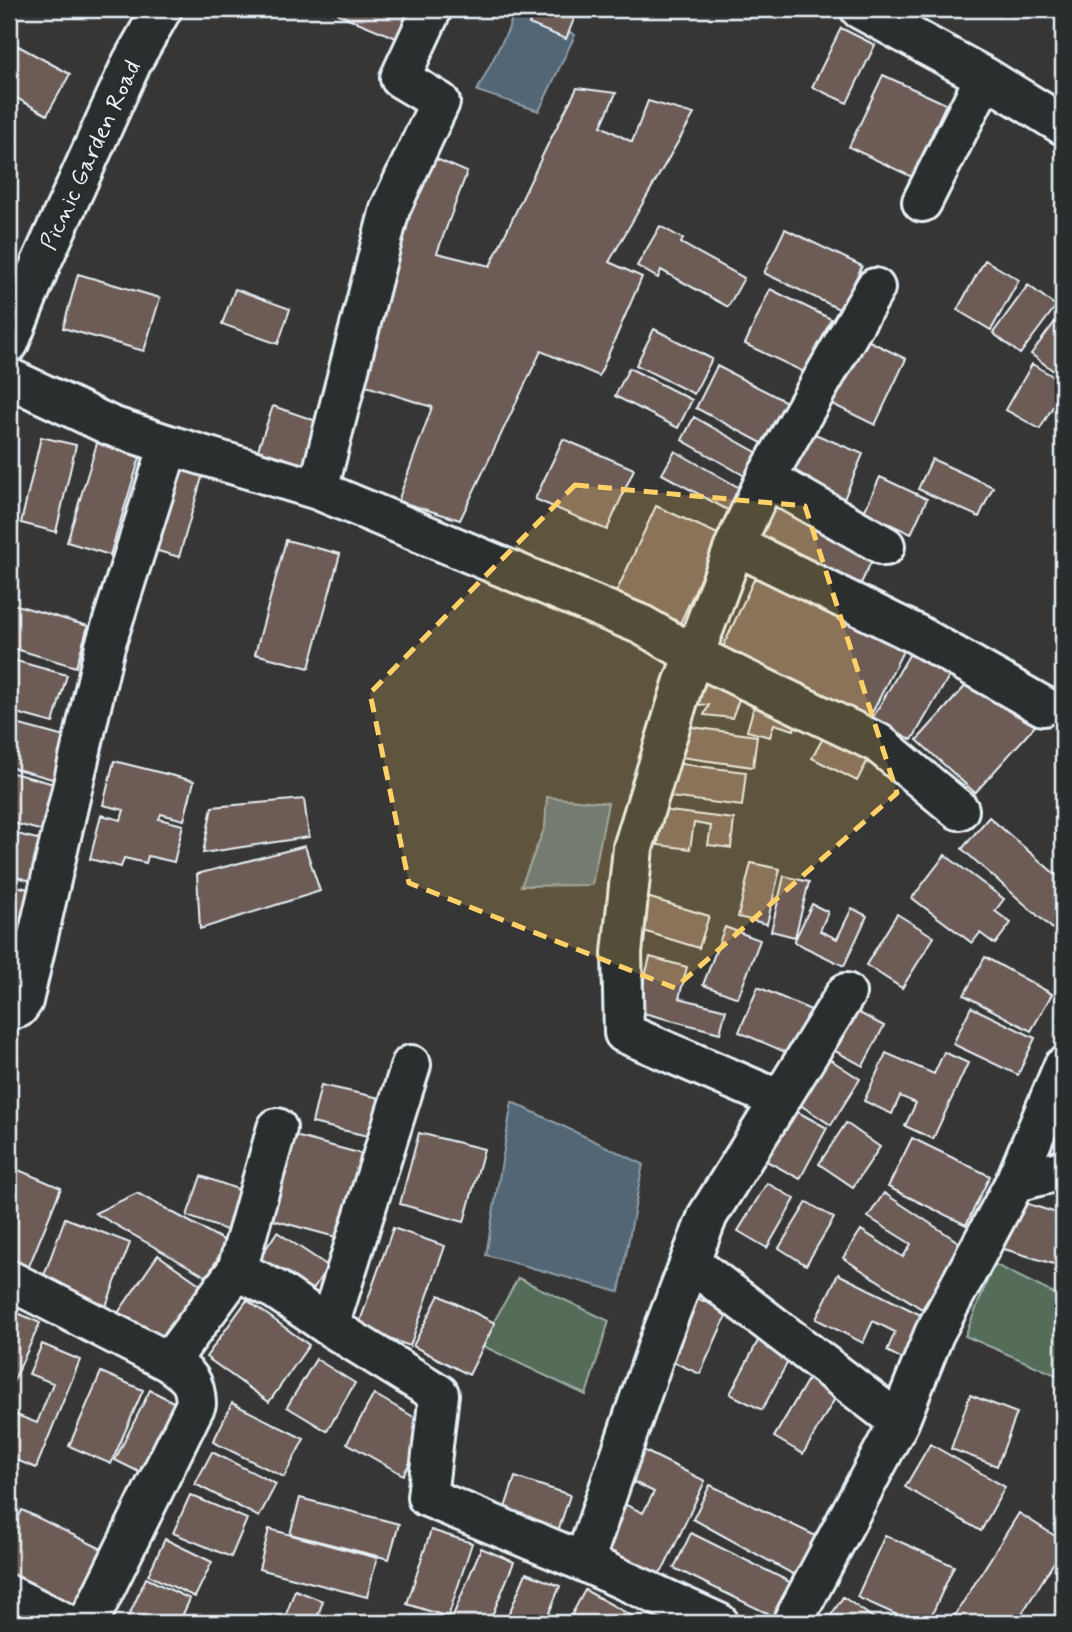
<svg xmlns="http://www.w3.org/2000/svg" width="1072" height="1632" font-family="Mynerve,sans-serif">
<rect width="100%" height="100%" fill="#373636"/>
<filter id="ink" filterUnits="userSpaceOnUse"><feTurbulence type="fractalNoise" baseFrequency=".0143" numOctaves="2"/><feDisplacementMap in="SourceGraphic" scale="14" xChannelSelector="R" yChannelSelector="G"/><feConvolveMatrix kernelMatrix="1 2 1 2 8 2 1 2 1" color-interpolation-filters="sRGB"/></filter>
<g filter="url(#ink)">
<path fill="#556c58" stroke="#9eaea8" stroke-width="2" d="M994 1264 1063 1298V1378L965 1336Z
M518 1278 609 1321 586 1395 481 1345Z"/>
<path fill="#526675" stroke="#8e9ea9" stroke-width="2" d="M515 9H525L575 35 539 111 477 91 508 30Z
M547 797 608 803 592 885 521 886 545 827Z
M512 1102 643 1164 619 1292 486 1255Z"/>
<path fill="#6d5c56" stroke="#e8f1f8" stroke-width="2" d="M340 9H428L413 45 338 14Z
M535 9H578L566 39 529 24Z
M841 28 875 45 847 103 812 87Z
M9 41 70 74 47 115 9 94Z
M883 75 946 104 912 177 849 147Z
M577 88 616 93 601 126 632 142 648 101 694 114 609 262 642 277 599 376 541 351 460 520 398 501 432 407 363 385 386 272 425 154 467 172 437 253 490 266 548 144Z
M660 226 683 239 681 243 744 278 728 307 661 270 658 278 637 266Z
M785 229 862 266 841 310 764 273Z
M985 260 1019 280 991 330 957 310Z
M78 274 160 298 144 351 63 328Z
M1028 285 1056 306 1020 354 993 333Z
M235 289 290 309 278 344 222 324Z
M770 289 831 319 806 373 745 344Z
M1063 311V378L1031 354Z
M654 329 712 359 694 394 636 365Z
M861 337 906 359 875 425 830 403Z
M1032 364 1063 382V389L1040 429 1006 410Z
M717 366 796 407 773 449 696 408Z
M629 368 692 400 678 428 615 396Z
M273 406 328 425 309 480 254 461Z
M694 417 763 456 750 479 682 440Z
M810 432 863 454 844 499 791 476Z
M41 437 76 445 56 532 21 523Z
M563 439 634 469 607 530 535 499Z
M98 440 141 454 110 555 67 542Z
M675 451 743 490 731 512 662 474Z
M932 459 993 487 979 517 918 489Z
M174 466 203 474 179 557 151 549Z
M880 477 927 499 911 534 864 512Z
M771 496 878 547 857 592 749 542Z
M656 506 720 535 679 626 614 597Z
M286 540 340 554 309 668 255 654Z
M757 573 904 649 869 719 721 651Z
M13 604 88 626 76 667 9 647V617Z
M916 643 955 666 912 740 873 717Z
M9 659 67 675 53 723 9 711Z
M697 668 744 686 732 718 704 715 709 705 683 704Z
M977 673 1035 726 975 793 917 740Z
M756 699 799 712 794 730 774 724 770 737 747 731Z
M9 722 68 738 56 780 9 767Z
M678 725 757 736 753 767 673 756Z
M828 729 872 752 857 781 812 758Z
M114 761 194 781 184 820 161 814 159 819 183 825 174 862 148 856 146 863 124 858 121 867 90 859 101 815 121 820 124 810 103 805Z
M665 762 746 772 742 806 661 796Z
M9 772 58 785 47 832 9 822Z
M304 799 309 837 203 853 212 807Z
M662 810 734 819 731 848 708 845 711 826 694 823 690 849 658 845Z
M989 817 1063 881V938L962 849Z
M9 832 45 841 35 882 9 875Z
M305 846 320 891 200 929 197 874Z
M945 855 1004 899 995 911 1011 923 995 944 980 933 972 943 912 898Z
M751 863 780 869 767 924 738 917Z
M784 876 809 882 795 937 771 931Z
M9 884 32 890 22 930 9 927Z
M647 897 709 916 699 948 637 929Z
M812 904 828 912 820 931 837 939 852 908 867 916 844 966 794 942Z
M897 914 934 937 902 988 866 965Z
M725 927 760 940 738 998 703 985Z
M9 938 16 940 9 969Z
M650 957 687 967 679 998 726 1010 720 1033 636 1011Z
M985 957 1052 994 1031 1031 964 995Z
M758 987 811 1010 792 1055 739 1032Z
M842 1004 884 1026 863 1066 822 1044Z
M971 1007 1035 1038 1018 1075 953 1044Z
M817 1051 860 1079 831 1125 788 1097Z
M944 1052 968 1063 933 1139 905 1126 916 1103 900 1096 892 1114 864 1101 886 1053 934 1074Z
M321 1085 380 1098 372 1137 312 1123Z
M785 1105 827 1128 800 1179 757 1156Z
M846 1123 880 1147 853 1187 819 1164Z
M419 1133 484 1149 464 1222 400 1204Z
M295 1136 366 1155 343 1239 273 1220Z
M912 1138 990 1176 966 1225 888 1187Z
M9 1166 61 1188 25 1276 9 1269Z
M201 1176 243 1191 229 1231 187 1216Z
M767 1183 795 1199 767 1248 738 1231Z
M137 1193 227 1242 207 1277 95 1213Z
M884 1193 963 1245 922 1309 843 1258 861 1230 903 1257 911 1244 868 1217Z
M1006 1197 1063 1215V1245L1057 1265 991 1245Z
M807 1202 834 1218 806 1265 779 1248Z
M65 1218 130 1243 104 1311 42 1281Z
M393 1228 445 1246 410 1346 358 1327Z
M277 1232 328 1266 308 1297 257 1262Z
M158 1255 201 1285 154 1353 111 1323Z
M838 1274 927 1318 906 1361 887 1351 895 1332 873 1321 863 1343 816 1319Z
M439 1295 495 1323 469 1375 413 1346Z
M692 1296 728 1312 700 1374 664 1358Z
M247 1300 309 1345 269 1402 206 1357Z
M9 1309 40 1323 9 1391Z
M760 1337 792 1354 762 1410 730 1394Z
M42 1344 80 1360 36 1468 9 1457V1412L37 1423 53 1383 29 1374Z
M316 1359 355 1383 327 1431 287 1407Z
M813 1371 841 1388 803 1454 774 1437Z
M101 1372 143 1390 111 1464 69 1446Z
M150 1390 183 1407 149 1477 115 1460Z
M374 1394 431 1427 403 1475 347 1443Z
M970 1395 1017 1413 997 1466 951 1449Z
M232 1403 304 1439 284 1477 213 1442Z
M930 1444 1005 1487 981 1531 905 1487Z
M643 1450 705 1481 665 1566 658 1575 595 1543 616 1500 643 1513 654 1492 628 1479Z
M212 1452 276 1484 259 1517 195 1484Z
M515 1477 570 1495 556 1538 501 1520Z
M710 1485 822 1539 798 1577 693 1519Z
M190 1495 247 1519 231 1557 173 1533Z
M300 1498 399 1524 389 1559 290 1534Z
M22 1510 108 1552 78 1614 9 1581V1536Z
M1019 1513 1063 1541V1548L1016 1623H957L952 1620Z
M269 1529 377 1558 367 1597 259 1569Z
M431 1530 472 1543 448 1617 407 1604Z
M691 1533 800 1587 783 1621 674 1568Z
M885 1535 954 1566 928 1623H915L857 1597Z
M165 1539 212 1562 195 1597 148 1575Z
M481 1548 514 1562 489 1623H450Z
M526 1573 560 1586 545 1623H505Z
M146 1578 190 1599 179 1623 126 1622Z
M295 1590 323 1601 315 1623H283Z
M585 1590 634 1617 630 1623H567Z
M843 1597 881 1623H826Z"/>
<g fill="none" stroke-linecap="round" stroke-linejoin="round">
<defs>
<path id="minor" d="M860 9 985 77 1063 125
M922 202 985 77
M875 288 766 478 735 545 694 655 878 743 959 810
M9 378 111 426 169 445 318 490 642 625 694 655 683 684 633 848 622 953 624 1033 780 1100 708 1215 659 1342 584 1562
M766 478 885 546
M318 490 390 209 440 102 400 78 432 9
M735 545 916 634 1043 706
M9 1009 18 1008 23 1001 105 646 169 445
M780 1100 846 993
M1015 1182 1063 1067
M690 1262 899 1422
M237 1270 276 1290 329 1326 439 1394 427 1497 584 1562 719 1623
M9 1280 169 1362 237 1270 277 1128
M329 1326 411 1065
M9 1595 66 1623
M88 1623 196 1404C195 1379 188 1376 169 1362
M792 1623 899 1422 934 1334 1015 1182 1063 1170"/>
<path id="major" d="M9 343 41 263 132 62 162 9"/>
</defs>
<use href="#minor" stroke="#e8f1f8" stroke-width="44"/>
<use href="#major" stroke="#e8f1f8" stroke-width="44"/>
<use href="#minor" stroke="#2a2d2e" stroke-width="38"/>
<use href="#major" stroke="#2a2d2e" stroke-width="38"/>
</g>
</g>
<path fill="#ffd166" fill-opacity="0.2" stroke="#ffd166" stroke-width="5" stroke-dasharray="14 9" stroke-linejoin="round" d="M575 485 805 506 897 793 675 988 409 883 370 693Z"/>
<g text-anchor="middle" stroke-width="6" stroke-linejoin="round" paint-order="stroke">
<g font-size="24" fill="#e8f1f8" stroke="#2a2d2e">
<text transform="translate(90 155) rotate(-65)" y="8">Picnic Garden Road</text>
</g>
</g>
<rect width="1072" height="1632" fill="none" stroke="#2a2d2e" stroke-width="35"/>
<rect x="18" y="18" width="1037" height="1597" fill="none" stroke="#e8f1f8" stroke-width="2.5" filter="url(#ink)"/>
</svg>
